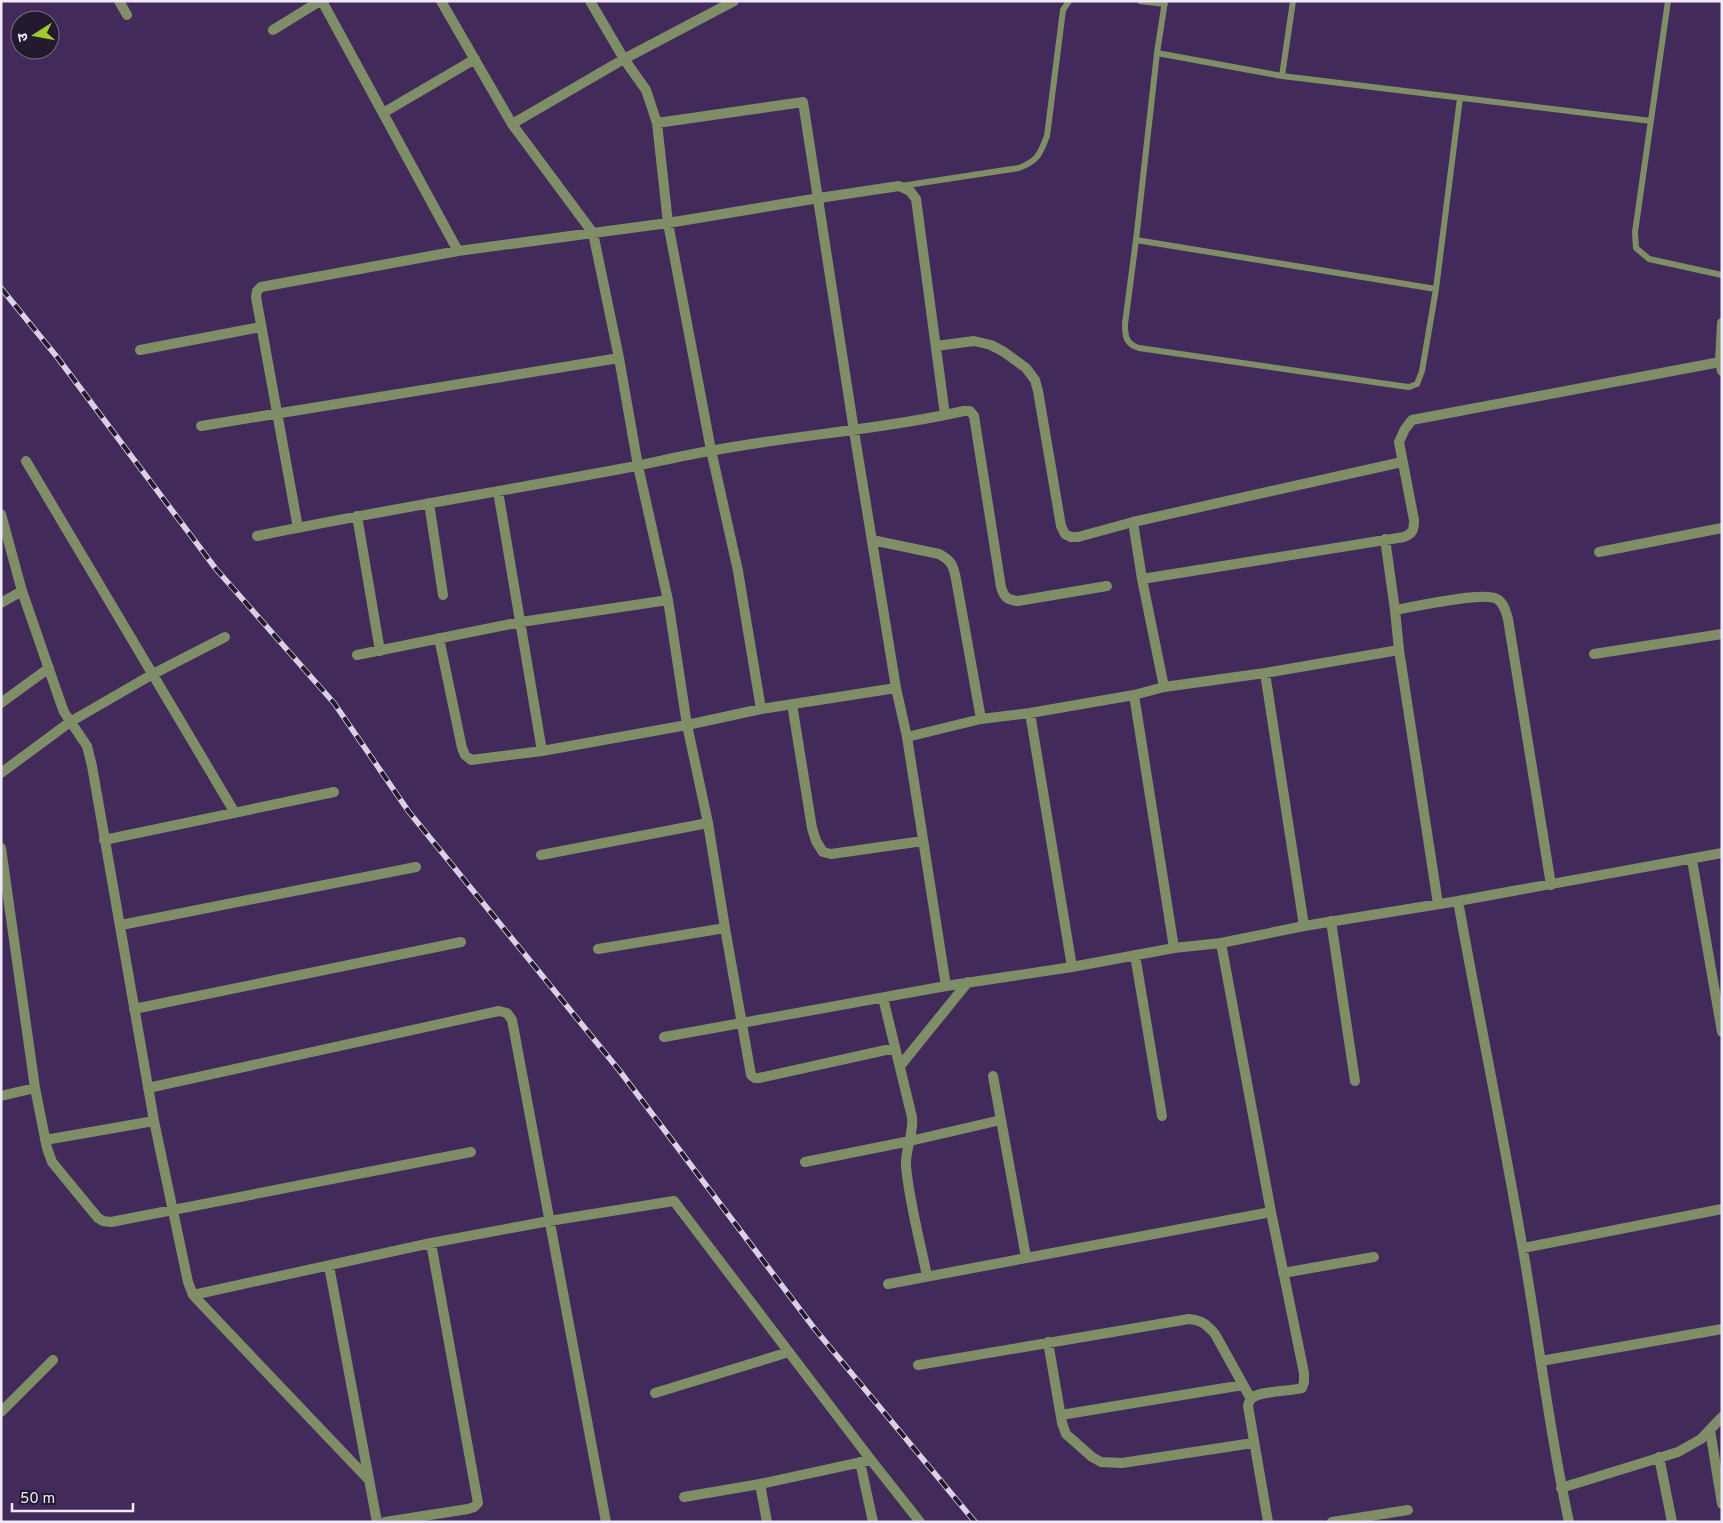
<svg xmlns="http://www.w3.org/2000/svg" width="1723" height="1523" font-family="Overpass,'Noto Sans Devanagari',sans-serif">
<rect width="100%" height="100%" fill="#422b5a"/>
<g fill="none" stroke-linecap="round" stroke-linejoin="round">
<path stroke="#7f8e66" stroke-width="6" d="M1140 1 1165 4
M1165 1 1157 53 1136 240 1125 324C1125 337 1126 344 1139 348L1401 386 1409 387 1417 384 1422 371 1436 289 1460 98
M1668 1 1635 232 1636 248 1649 259 1722 275
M1157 53 1282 76 1651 121
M1282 76 1293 1
M901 186 1019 168C1038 161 1040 154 1047 136L1063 10 1069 1
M1136 240 1436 289"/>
<path stroke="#7f8e66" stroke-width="10" d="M119 1 127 15
M322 1 458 251
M441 1 512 124 593 233 619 358 638 466 668 600 687 725 708 823 725 928 751 1075 755 1078H759L895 1048
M590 1 624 59 646 90 657 123 668 223 711 450 738 571 761 709
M273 30 320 1
M383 113 475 59
M657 123 803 102 854 431 896 688 907 737 946 986
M512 124 624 59 734 1
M1722 323 1720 362 1722 371
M936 346 974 341 991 345 1004 352 1026 368 1035 380 1038 391 1061 526 1065 534 1071 537H1078L1133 522 1402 462
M140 350 261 327
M945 415 964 411H970L974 416 1001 587C1004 597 1007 600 1018 601L1107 586
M201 426 619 358
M26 461 235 813
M498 491 542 751
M429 503 443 595
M1 514 22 591 60 701 64 712 87 746 92 766 154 1121 188 1282 193 1295 431 1243 549 1221 674 1201 871 1460 920 1522
M357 516 380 651
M257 536C383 510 510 490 636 466 661 461 685 455 710 451 788 436 867 431 945 415L916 199 910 191 899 186 819 198 668 223 458 251 261 287 257 291 256 297 298 528
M1385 539 1395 610 1399 650 1438 904
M872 540 939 554C952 561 953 565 956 579L981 719
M1599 552 1722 528
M1142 579 1404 537C1413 533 1414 530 1414 520L1399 442 1405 429 1412 420 1720 362
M1 603 22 591
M1395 610C1413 607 1484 591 1497 599 1504 603 1506 612 1508 619L1551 885
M439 638 462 748 465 755 471 760 542 751 687 725 761 709 896 688
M1594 654 1722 634
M357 655 521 622 668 600
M1265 673 1304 926
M1164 687 1265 673 1399 650
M1134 695 1174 948
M1 703 49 668
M792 704 812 828 816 841 823 852 831 854 923 841
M1030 713 1072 967
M907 737 981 719 1030 713 1134 695 1164 687 1142 579 1133 522
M1 773 70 722 153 674 225 637
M104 840 334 792
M1 848 35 1088 47 1148 52 1162 98 1218 103 1221 111 1222 471 1152
M541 855 708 823
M1692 860 1722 1032
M1458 901C1479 1018 1503 1134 1523 1250 1539 1341 1549 1432 1569 1522
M1331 921 1355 1081
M121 925 416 867
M1221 943 1271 1212 1304 1373V1382L1302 1388C1290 1392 1259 1390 1251 1399 1250 1399 1248 1405 1248 1406L1268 1522
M598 949 725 928
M1135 955 1162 1116
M883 998 912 1117C914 1134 905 1149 906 1166 909 1201 920 1241 927 1276
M134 1009 461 942
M664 1037 946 986 1072 967 1174 948 1221 943 1304 926 1458 901 1722 853
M900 1066 968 982
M993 1076 1026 1257
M148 1088 499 1011 507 1013 512 1020 606 1522
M1 1096 35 1088
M45 1140 154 1121
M805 1162 910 1141 1001 1120
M1523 1248 1722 1209
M329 1266 377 1522
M1283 1273 1374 1257
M888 1284 1271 1212
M193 1295 368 1479
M1048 1342 1062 1423 1066 1434 1092 1457 1101 1462 1122 1463 1253 1443
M1541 1361 1722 1329
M918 1365 1189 1319C1202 1320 1207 1325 1215 1334L1251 1399
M655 1393 789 1352
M1 1412 53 1360
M1061 1415 1243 1385
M1710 1430 1722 1504
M1659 1457 1672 1522
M860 1462 873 1522
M1561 1488 1678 1452 1701 1439 1722 1417
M684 1497 760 1484
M385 1522 468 1509 474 1507 478 1503 431 1243
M767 1522 760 1484 871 1460
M1332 1522 1408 1510"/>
<defs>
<path id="rail" d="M1 288 57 357 216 569 334 703 409 812 619 1070 814 1328 975 1522"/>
</defs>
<use href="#rail" stroke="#dbd1e6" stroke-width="5.5"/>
<use href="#rail" stroke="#241a2f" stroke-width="4" stroke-dasharray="11" stroke-linecap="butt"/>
</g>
<rect width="1723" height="1523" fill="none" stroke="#f1e9fb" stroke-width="5"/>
<g transform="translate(35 35) rotate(259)"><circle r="24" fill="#241a2f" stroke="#766d81"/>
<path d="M0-4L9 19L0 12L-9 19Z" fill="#9fca2d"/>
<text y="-8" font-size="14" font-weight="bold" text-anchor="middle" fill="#f1e9fb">उ</text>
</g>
<path d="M12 1503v8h121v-8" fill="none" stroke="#f1e9fb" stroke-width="2.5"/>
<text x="20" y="1503" font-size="15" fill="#f1e9fb" stroke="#241a2f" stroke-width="4" paint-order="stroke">50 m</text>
</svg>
